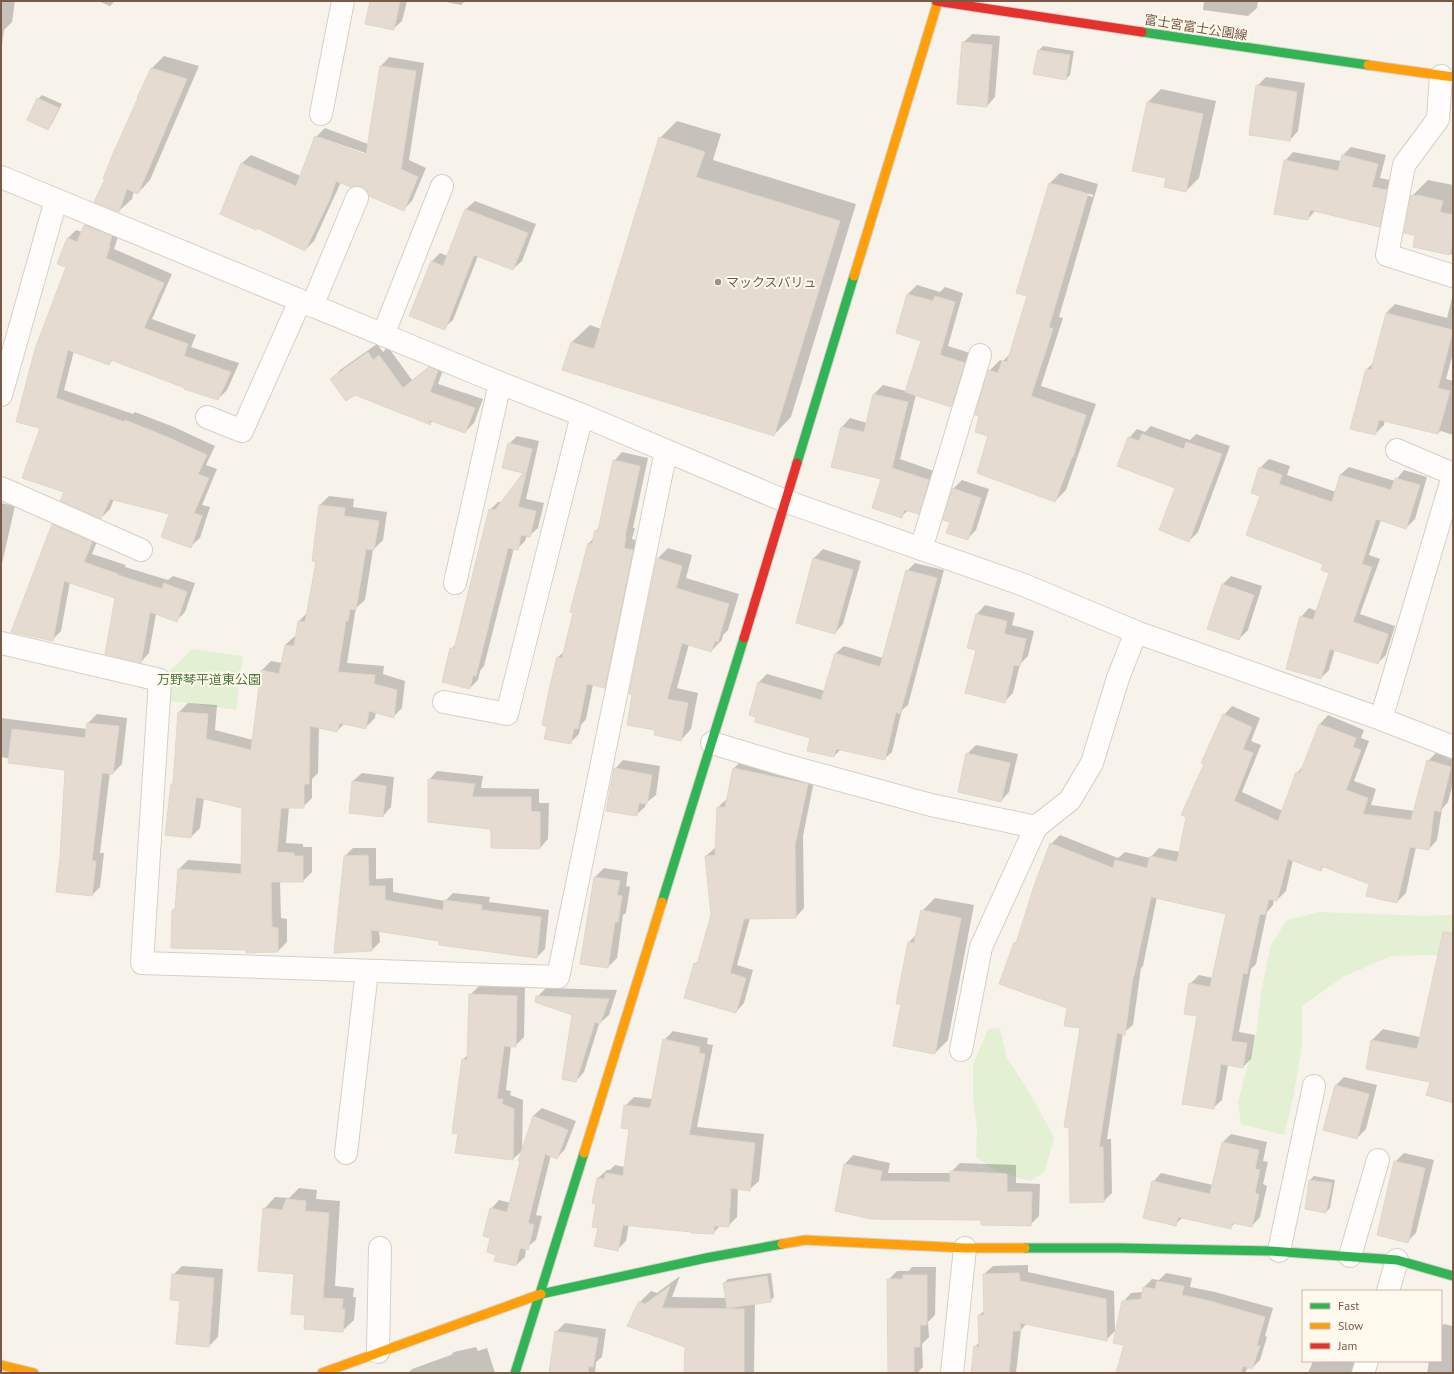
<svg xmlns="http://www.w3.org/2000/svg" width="1454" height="1374" font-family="'PT Sans','Noto Sans JP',sans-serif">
<rect width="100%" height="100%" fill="#f8f3ea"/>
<path fill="#e3f0d3" d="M192 649 243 656 236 710 165 700 168 673Z
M1320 912 1424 916 1453 915V960L1434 955 1391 956 1343 977 1302 1006V1045L1293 1099 1284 1135 1241 1124 1238 1102 1257 1030 1261 992 1271 945 1287 920Z
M1000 1028 1006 1056 1032 1097 1054 1137 1045 1171 1030 1181 996 1171 976 1157 977 1129 973 1099V1065L988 1029Z"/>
<path fill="#0003" fill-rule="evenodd" d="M1 1H15L12 22 4 30 1 53Z
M98 1H115L110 6Z
M371 1H407L402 21 393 29Z
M441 1H465L461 5Z
M1204 1H1258L1257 8 1248 16 1203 10Z
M972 34 1000 36 995 97 987 106 963 43Z
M1043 46 1074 51 1070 75 1066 79 1039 50Z
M164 56 199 66 150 180 138 193 134 191 132 199 119 211 106 179 152 68Z
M389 57 424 63 409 160 426 168 412 201 403 210 363 186 341 182 314 241 305 250 257 227 221 213 242 163 251 155 301 176 316 137 325 128 368 144 381 66ZM319 137 371 155 370 157 319 139Z
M1266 77 1305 83 1298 131 1290 140 1257 86Z
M1161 89 1216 101 1199 178 1186 191 1167 177 1133 170 1148 102Z
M42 95 62 104 52 124 48 128 38 99Z
M677 121 721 134 713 160 856 204 791 417 774 435 572 342 590 325 601 329 660 138Z
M1351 147 1386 155 1380 178 1395 181 1388 217 1379 226 1315 211 1308 219 1285 161 1293 152 1341 161 1343 155Z
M1060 173 1098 184 1059 317 1063 318 1041 386 1096 404 1066 490 1055 501 990 435 989 371 1000 360 1003 361 1011 353 1029 296 1050 183ZM1055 184 1093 195V197L1055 186Z
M1428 180 1453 185V255L1414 246 1416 235 1412 196Z
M475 201 536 224 522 261 513 269 478 256 453 320 444 328 432 261 440 253 448 256 466 209Z
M94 217 118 237 114 249 172 274 152 319 196 335 191 347 239 363 227 390 218 399 113 360 109 364 74 351 64 390 133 414 135 412 174 427 215 446 206 465 217 469 202 505 210 507 200 538 191 546 170 513 114 499 110 509 101 518 65 491 41 427 67 267 59 263 68 238 76 230 82 232 85 225Z
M917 285 940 292 945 287 963 293 948 346 973 354 960 397 951 406 916 395 900 459 937 472 927 504 918 513 908 510 901 517 883 479 842 427 850 418 867 423 874 394 883 385 906 391 922 340 897 332 908 294Z
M1453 294V353L1446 379 1453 381V435L1441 431 1438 433 1385 420 1384 425 1375 434 1367 369 1374 362 1386 313 1395 304 1447 318Z
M377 344 383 352 388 347 412 380 439 359 446 362 438 384 483 399 474 423 465 432 433 421 431 423 354 394 332 379 340 370Z
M1151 426 1190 440 1196 434 1230 446 1198 532 1189 541 1176 487 1129 438 1137 429 1145 432Z
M517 436 539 441 526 499 544 503 538 528 529 536H527L525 541 517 549 514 548 484 666 480 671 478 680 470 688 451 649 457 643 490 510 498 502H502L524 473 509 444Z
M622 452 648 458 633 528H635L632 539 641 542 613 679 604 687 593 685 586 719 581 725 579 734 570 743 558 657 565 651 588 544 595 537 596 531 599 528 614 461Z
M1269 459 1290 466 1287 475 1336 492 1340 475 1349 467 1395 481 1404 470 1427 477 1415 519 1406 528 1381 520 1369 555 1380 559 1360 614 1395 626 1386 655 1378 663 1335 649 1329 670 1321 678 1301 617 1309 608 1317 611 1331 572 1324 563 1261 495 1260 468Z
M962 480 989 489 976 530 967 539 953 489Z
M329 496 354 499 353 507 387 512 383 540 373 550 365 600 357 607 355 613 347 663 384 666 383 674 405 681 402 708 393 717 376 712 375 718 366 727 345 723 337 731 319 727 318 773 312 779V798L303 807H289L286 843 303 844V847H312V872L303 881H280L281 918 287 919V942L278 951 247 949 173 910 176 907 179 869 188 860 242 864 243 808 204 798 200 828 191 837 172 785 174 782 179 712 188 703 217 705 215 730 253 740 262 670 271 661 282 663 285 645 295 636 296 637 299 621 308 612 317 561 320 505Z
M1 503 15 506 1 568Z
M61 516 100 534 92 554 126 565 125 567 168 580 173 576 195 583 185 612 176 621 156 614 149 653 141 662 116 598 70 582 61 631 52 640V525Z
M668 548 692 555 686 578 739 594 728 630 723 635 722 640 711 651 689 644 677 688 698 693 691 729 681 740 656 730 634 694 630 693 658 558Z
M823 549 861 561 843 624 835 633 797 622 814 558Z
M915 563 944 570 908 705 902 710 892 752 884 759 841 749 834 756 811 738 750 714 759 682 767 674 825 691 836 653 844 646 883 658 907 571Z
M1231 576 1262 586 1248 630 1239 639 1222 585Z
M985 605 1015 613 1012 625 1034 631 1028 656 1020 664 1013 693 1005 701 977 649 968 647 977 614Z
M1232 706 1260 718 1251 741 1261 745 1242 792 1283 811 1297 773 1304 765 1320 724 1328 715 1364 730 1361 738 1369 741 1354 781 1376 789 1371 805 1415 811 1428 761 1437 752 1453 756V783L1448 802 1442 809 1437 840 1429 849 1416 847 1406 893 1397 902 1370 883 1324 866 1321 870 1293 860 1286 891 1277 900 1274 899 1273 905 1267 912 1256 964 1251 969 1239 1032 1255 1035 1251 1059 1243 1067 1228 1065 1222 1100 1213 1108 1198 1016 1190 984 1199 975 1213 978 1227 913 1157 897 1143 966 1141 968 1133 1025 1123 1033 1107 1139H1111L1112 1193 1104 1201 1081 1027 1068 1008 1015 943 1018 940 1051 844 1060 835 1118 858 1125 852 1150 858 1159 848 1180 852 1205 764 1224 715Z
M97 714 127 718 122 764 113 773 110 772 100 853H104L100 887 92 895 61 857 66 769 1 757V718L87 729 88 723Z
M976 745 1018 754 1009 792 1001 801 967 754Z
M623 760 660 766 656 795 646 803 645 807 636 815 615 769Z
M742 760 815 776 803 836 804 908 796 917 750 918 737 965 753 970 744 1003 736 1012 695 964 700 959 712 915 706 856 715 848H717L718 807 727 799 733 769Z
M437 771 483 776 481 788 539 789V803H549L548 839 540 848 492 830 491 828 429 780Z
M362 773 394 777 391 807 383 816 353 781Z
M353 848H376V879L393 878V892L445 901 453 893 490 897 489 902 549 910 545 949 537 957 379 930 380 942 372 950 335 952 345 856Z
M604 868 628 872 626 886 630 887 626 913 623 915 617 958 608 967 595 877Z
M935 898 974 905 948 1040 935 1053 902 1004 909 942 917 934 922 911Z
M1453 959V1102L1431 1081 1372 1040 1383 1029 1420 1037Z
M479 986 525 987 524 1037 515 1046 511 1045 506 1090 511 1091 510 1095 523 1100 522 1151 513 1159 459 1133 463 1060 468 1054 470 995Z
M546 988 617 990 609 1015 599 1024 584 1072 576 1081 573 1014 537 997Z
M673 1031 708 1038 707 1044 713 1045 697 1127 764 1134 759 1181 750 1189 738 1188 737 1217 728 1226 721 1225 713 1233 629 1224 626 1241 617 1250 599 1228 598 1178 607 1170H610L615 1165 625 1167 630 1128 625 1106 634 1097 652 1099 664 1040Z
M1344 1077 1377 1085 1366 1129 1357 1138 1335 1086Z
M542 1108 576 1121 565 1149 557 1158 551 1155 536 1215 542 1216 536 1240 526 1248 525 1257 516 1265 497 1254 491 1238V1209L499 1200 511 1203 533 1116Z
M1231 1134 1267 1142 1263 1161 1268 1162 1263 1184 1267 1186 1260 1217 1252 1226 1236 1222 1231 1227 1183 1217 1176 1224 1153 1182 1161 1173 1213 1185 1223 1142Z
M1404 1153 1434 1160 1416 1233 1408 1241 1395 1162Z
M853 1155 890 1163 888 1173H951V1172L960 1163 1016 1165V1183L1040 1184 1039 1216 1030 1225 982 1219 871 1218 845 1164Z
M1314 1176 1335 1180 1330 1208 1326 1212 1310 1180Z
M299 1188 317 1190 316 1199 340 1201 335 1286 354 1288 353 1297H356L354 1320 342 1331 306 1315 295 1273 264 1209 275 1197 289 1198Z
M1028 1265V1272L1114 1291 1115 1331 1106 1340 1027 1323 1021 1330 1016 1373H972L975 1347 980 1341 979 1315 985 1310 984 1274 993 1266Z
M182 1266 223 1269 218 1337 209 1346 181 1300 173 1275Z
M912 1267H936L935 1315 928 1322 929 1337 922 1344 923 1367 917 1373H889L888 1280 897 1271H909Z
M771 1273 774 1297 770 1301 755 1303 754 1373H685L686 1346 640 1302 651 1291 657 1293 680 1276 672 1297 726 1298 724 1283 728 1279Z
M1166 1273 1192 1278 1190 1287 1215 1292 1273 1308 1265 1336 1267 1337 1260 1360 1252 1368 1248 1367 1245 1373H1117L1125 1344 1123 1302 1131 1293 1143 1292 1144 1287 1152 1279 1159 1280Z
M565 1323 606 1329 602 1357 596 1362 595 1373H550L556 1332Z
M1444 1324 1453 1326V1373H1427L1429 1361H1441V1327Z
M476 1347 478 1351 487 1348 495 1373H408L412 1369 451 1355 454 1352Z
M1313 1361H1356L1351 1373H1308Z"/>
<path fill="#e5dbd1" stroke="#e1d6cc" d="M370 1H400L394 30 365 24Z
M962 42 992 45 987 107 957 104Z
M1038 50 1070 55 1066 80 1033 74Z
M380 66 416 71 401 169 418 177 404 211 369 196 367 190 362 187 356 186 351 187 336 181 330 199 305 251 257 228 256 230 220 214 241 163 296 186 315 136 366 155Z
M151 68 187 79 138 194 127 189 119 212 94 202 105 179H103L112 156 138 98H137Z
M1256 85 1297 92 1290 141 1249 135Z
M37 98 59 108 48 130 27 120Z
M1147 102 1203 114 1186 192 1164 187 1166 178 1132 171Z
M659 137 705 152 696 177 840 221 774 436 562 370 571 342 594 349Z
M1342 155 1378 164 1372 187 1387 190 1380 227 1310 210 1308 220 1274 214 1284 160 1338 171Z
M1049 183 1088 194 1049 327 1053 329 1031 396 1086 415 1073 457H1072L1055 502 977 473 988 436 975 432 979 416 975 415 988 370 998 373 1002 361 1007 362 1027 296 1016 293Z
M1411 195 1417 196V195L1443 201 1440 212 1453 215V238L1450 255 1413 247 1415 235 1404 233Z
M465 209 528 233 513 270 474 255 445 330 409 316 431 261 443 266Z
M84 225 112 236 109 245 110 246 106 258 164 283 144 328 188 344 184 356 231 372 218 400 184 389 185 388 111 360 109 365 68 350 56 398 125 422V420L165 436 207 455 198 474 209 478 194 513 202 516 191 548 161 537 169 514 110 499 101 519 60 501 64 492 22 478 40 428 16 422 35 349 66 267 57 264 67 238 77 242Z
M907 294 933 301 935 296 955 302 940 355 965 363 951 407 905 392 921 341 896 333Z
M1386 313 1453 330 1438 388 1450 391 1438 434 1379 420 1375 435 1350 429 1366 369 1371 370Z
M368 352 373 360 379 355 403 388 429 367 438 371 430 392 475 408 465 433 428 420 431 425 355 395 346 401 330 379Z
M873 394 908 402 892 468 929 480 919 514 904 510 902 518 872 508 881 479 831 467 841 427 864 432Z
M1142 434 1184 449 1186 442 1222 454 1189 542 1159 530 1175 488 1117 466 1128 437 1139 441Z
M508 443 532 449 518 507 536 511 530 537 521 535 518 550 508 548 476 676 473 675 470 689 442 682 450 648 454 649 489 509 495 510 523 473 502 468Z
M613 460 640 466 625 537H626L624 548 633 550 605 688 587 684 578 729 574 728 571 744 544 739 547 727 542 725 549 690 557 657 562 658 573 613 570 612 588 543 592 544 595 530 598 531Z
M1259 467 1282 475 1279 484 1332 502 1340 475 1391 490 1395 478 1420 485 1406 529 1376 519 1362 564 1372 567 1353 622 1388 634 1378 664 1330 649 1321 679 1286 669 1300 616 1313 620 1329 573 1321 570 1323 564 1246 535 1260 496 1251 493Z
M952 488 981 498 968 540 946 533 950 522 943 520Z
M319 505 345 508 344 516 379 521 374 550 366 549 356 610 350 609 348 621H346L338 672 375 675 374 684 397 690 394 718 369 711 366 729 340 723 337 732 310 726 309 784H304V808H281L277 852 294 853V856H303V882H271L272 927 278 928V952L246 953V950L171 948 172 910H175L178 869 241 874 242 808 196 797 191 838 165 835 171 784H173L178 712 208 714 206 739 251 750 261 670 279 674 285 645 294 646 298 621 305 622 316 562 312 561Z
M52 524 92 542 84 562 118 574V575L162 589 164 583 187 592 177 622 150 612 141 663 105 654 115 598 64 581 53 641 11 632Z
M657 558 682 566 676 588 729 604 718 642 715 641 711 652 682 643 667 699 688 703 681 741 654 735 655 730 627 725 632 695 629 694Z
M813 558 853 570 835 634 796 623Z
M906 570 937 578 900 714 896 712 885 760 836 749 834 757 807 751 810 738 755 722 756 717 749 715 758 682 821 700 835 653 880 667Z
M1222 584 1254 595 1239 640 1207 629Z
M976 614 1007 621 1004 634 1026 639 1020 666 1014 665 1005 703 965 693 976 650 967 648Z
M1223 714 1252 727 1243 749 1253 753 1234 801 1278 821 1296 772 1300 773 1319 724 1356 738 1353 747 1361 750 1346 790 1368 798 1363 814 1411 820 1427 760 1451 767 1440 812 1434 810 1429 850 1410 847 1397 903 1366 896 1369 884 1321 866V871L1288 859 1277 901 1269 899 1265 915 1260 914 1247 974 1243 973 1231 1041 1247 1043 1243 1068 1221 1064 1214 1109 1182 1104 1197 1016 1184 1014 1189 983 1210 987 1226 914 1151 897 1134 976H1133L1125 1035 1117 1033 1099 1147H1103L1104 1202 1070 1203 1069 1128 1064 1127 1080 1028 1064 1026 1067 1008 999 984 1014 942 1016 943 1034 886 1050 843 1113 868 1115 860 1147 868 1150 856 1177 862 1186 817 1181 815 1204 764 1201 763Z
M87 723 119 726 113 774 102 773 92 861H96L92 896 56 892 60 857 65 770 8 763 12 729 85 738Z
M966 753 1010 763 1001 802 958 792Z
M614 768 652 775 647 804 639 803 637 816 606 811Z
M733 768 808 784 795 845 796 918 744 919 730 973 746 978 736 1013 684 998 694 963 697 964 711 915 705 856 715 855 717 807H725Z
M428 779 475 784 472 797H531V811L540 812V849L491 848V831H490V829L428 822Z
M352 781 386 786 383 817 349 813Z
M368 855 369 886H385V900L443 910 444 900 482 905 481 910 541 917 537 958 439 945V941L371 930 372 951 334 953 344 856Z
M594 877 620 881 617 895 622 896 618 922H615L608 968 580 964Z
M921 910 961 918 935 1054 893 1046 901 1004H896L908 942 914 943Z
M1443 932 1453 933V1103L1426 1095 1430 1082 1366 1069 1371 1040 1417 1049Z
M469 994 517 996 516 1047 504 1046 497 1099H503L502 1104 514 1109 513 1160 455 1153 458 1134 452 1133 462 1059 467 1060Z
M536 996 609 999 600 1024 595 1022 576 1082 562 1079 572 1015 535 1002Z
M663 1039 700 1047 699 1053 705 1054 689 1135 755 1143 750 1191 731 1188 729 1227 714 1226V1234L691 1233V1232L623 1225 618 1251 594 1246 598 1228 592 1227 596 1204 592 1203 597 1178 604 1179 606 1173 623 1176 629 1129 621 1128 624 1105 650 1108Z
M1335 1085 1369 1094 1357 1139 1323 1130Z
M533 1116 568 1130 557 1159 545 1154 528 1223 534 1225 528 1250 520 1248 516 1266 494 1261 496 1255 487 1252 490 1238 483 1236 490 1208 507 1212 520 1161H518Z
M1222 1142 1259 1150 1255 1169 1260 1170 1255 1192 1259 1195 1252 1227 1232 1223 1231 1229 1178 1217 1176 1226 1143 1218 1152 1181 1210 1194Z
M1394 1161 1425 1168 1408 1243 1377 1235Z
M844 1164 882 1171 880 1181 950 1182V1171L1007 1174V1192H1032L1031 1226 981 1225V1220L871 1219 835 1211Z
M1309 1180 1332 1183 1326 1213 1305 1209Z
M286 1199 306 1201 305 1211 329 1213 323 1298 343 1299 342 1309H345L343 1332 304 1329 305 1315 291 1314 294 1274 258 1271 263 1208 282 1210Z
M1019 1273 1020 1281 1106 1299 1107 1341 1020 1323 1021 1331H1013L1009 1373H971L974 1346 979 1347 978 1315H984L983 1274Z
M172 1274 214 1278 209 1347 176 1344 180 1301 170 1300Z
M903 1275H927V1325H920V1347H914V1373H888L887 1279H903Z
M767 1276 771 1302 727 1308 723 1283Z
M1157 1281 1184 1286 1182 1295 1206 1300 1265 1317 1257 1345 1260 1346 1252 1369 1243 1366 1241 1373H1116L1124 1345 1113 1343 1122 1301 1141 1299 1143 1287 1155 1289Z
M670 1286 662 1308 744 1309V1373H684L685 1347 627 1326 639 1301 645 1304Z
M555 1331 598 1338 593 1367 589 1366 588 1373H549Z"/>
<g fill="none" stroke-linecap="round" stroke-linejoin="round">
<defs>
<path id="street" d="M1441 76 1438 119 1404 165 1387 255 1453 276
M321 114 343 1
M1 177 500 383 582 415 785 501 1024 585 1136 632 1381 719 1453 747
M312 306 357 198
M383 335 442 186
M1 395 56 200
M207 417 242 431 300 301
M1397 450 1453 474
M1 488 141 550
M921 549 980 355
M455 583 500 383
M1 643 160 680 142 963 558 977 666 451
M444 702 507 714 582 415
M1381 719 1453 476
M712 743 785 765 931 805 1036 827
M961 1050 981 947 1036 827 1070 800 1092 763 1118 678 1136 632
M346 1153 367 971
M1279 1251 1314 1086
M1350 1256 1378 1160
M1388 1291 1397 1260
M378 1352 380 1248
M952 1373 965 1248
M1363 1373 1367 1361"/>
<path id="fast" d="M1142 32 1368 65
M797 463 854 276
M662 902 744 638
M1025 1248H1120L1270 1251 1397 1260 1453 1276
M541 1294 706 1258 782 1244
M515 1373 584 1153"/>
<path id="slow" d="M1368 65 1453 77
M854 276 938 1
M584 1153 662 902
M782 1244 805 1240 965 1248H1025
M1 1365 34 1373
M322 1373 541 1294"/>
<path id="jam" d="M936 1 1142 32
M744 638 797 463"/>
</defs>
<use href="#street" stroke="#d6cfc6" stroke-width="24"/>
<use href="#fast" stroke="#d7cfc6" stroke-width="11"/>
<use href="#slow" stroke="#d7cfc6" stroke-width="11"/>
<use href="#jam" stroke="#d7cfc6" stroke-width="11"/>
<use href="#street" stroke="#fefdfc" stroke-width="22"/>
<use href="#fast" stroke="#30b455" stroke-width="9"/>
<use href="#slow" stroke="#ff9f0a" stroke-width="9"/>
<use href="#jam" stroke="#e5322d" stroke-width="9"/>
</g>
<circle fill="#a59080" stroke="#fff8ec" stroke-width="1.5" cx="718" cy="282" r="4"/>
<g text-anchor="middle" stroke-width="4" stroke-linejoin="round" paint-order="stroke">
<g font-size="13" fill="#795a47" stroke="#fff8ec">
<text transform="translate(1196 27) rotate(9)" y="5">富士宮富士公園線</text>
</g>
<g font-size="13" fill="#795a47" stroke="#fff8ec" text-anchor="start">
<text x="726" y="287">マックスバリュ</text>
</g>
<g font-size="13" fill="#4c7a3b" stroke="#fff8ec">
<text x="209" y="684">万野琴平道東公園</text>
</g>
</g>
<rect width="1454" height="1374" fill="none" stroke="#795a47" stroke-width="4"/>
<rect x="1302" y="1290" width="140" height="72" fill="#fff8ec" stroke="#c9b9aa"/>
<rect x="1310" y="1303" width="20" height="6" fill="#30b455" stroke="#c9b9aa"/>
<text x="1338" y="1310" font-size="12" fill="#795a47">Fast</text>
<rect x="1310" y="1323" width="20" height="6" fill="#ff9f0a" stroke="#c9b9aa"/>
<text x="1338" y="1330" font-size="12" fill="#795a47">Slow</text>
<rect x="1310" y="1343" width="20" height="6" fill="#e5322d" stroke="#c9b9aa"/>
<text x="1338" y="1350" font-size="12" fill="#795a47">Jam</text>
</svg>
